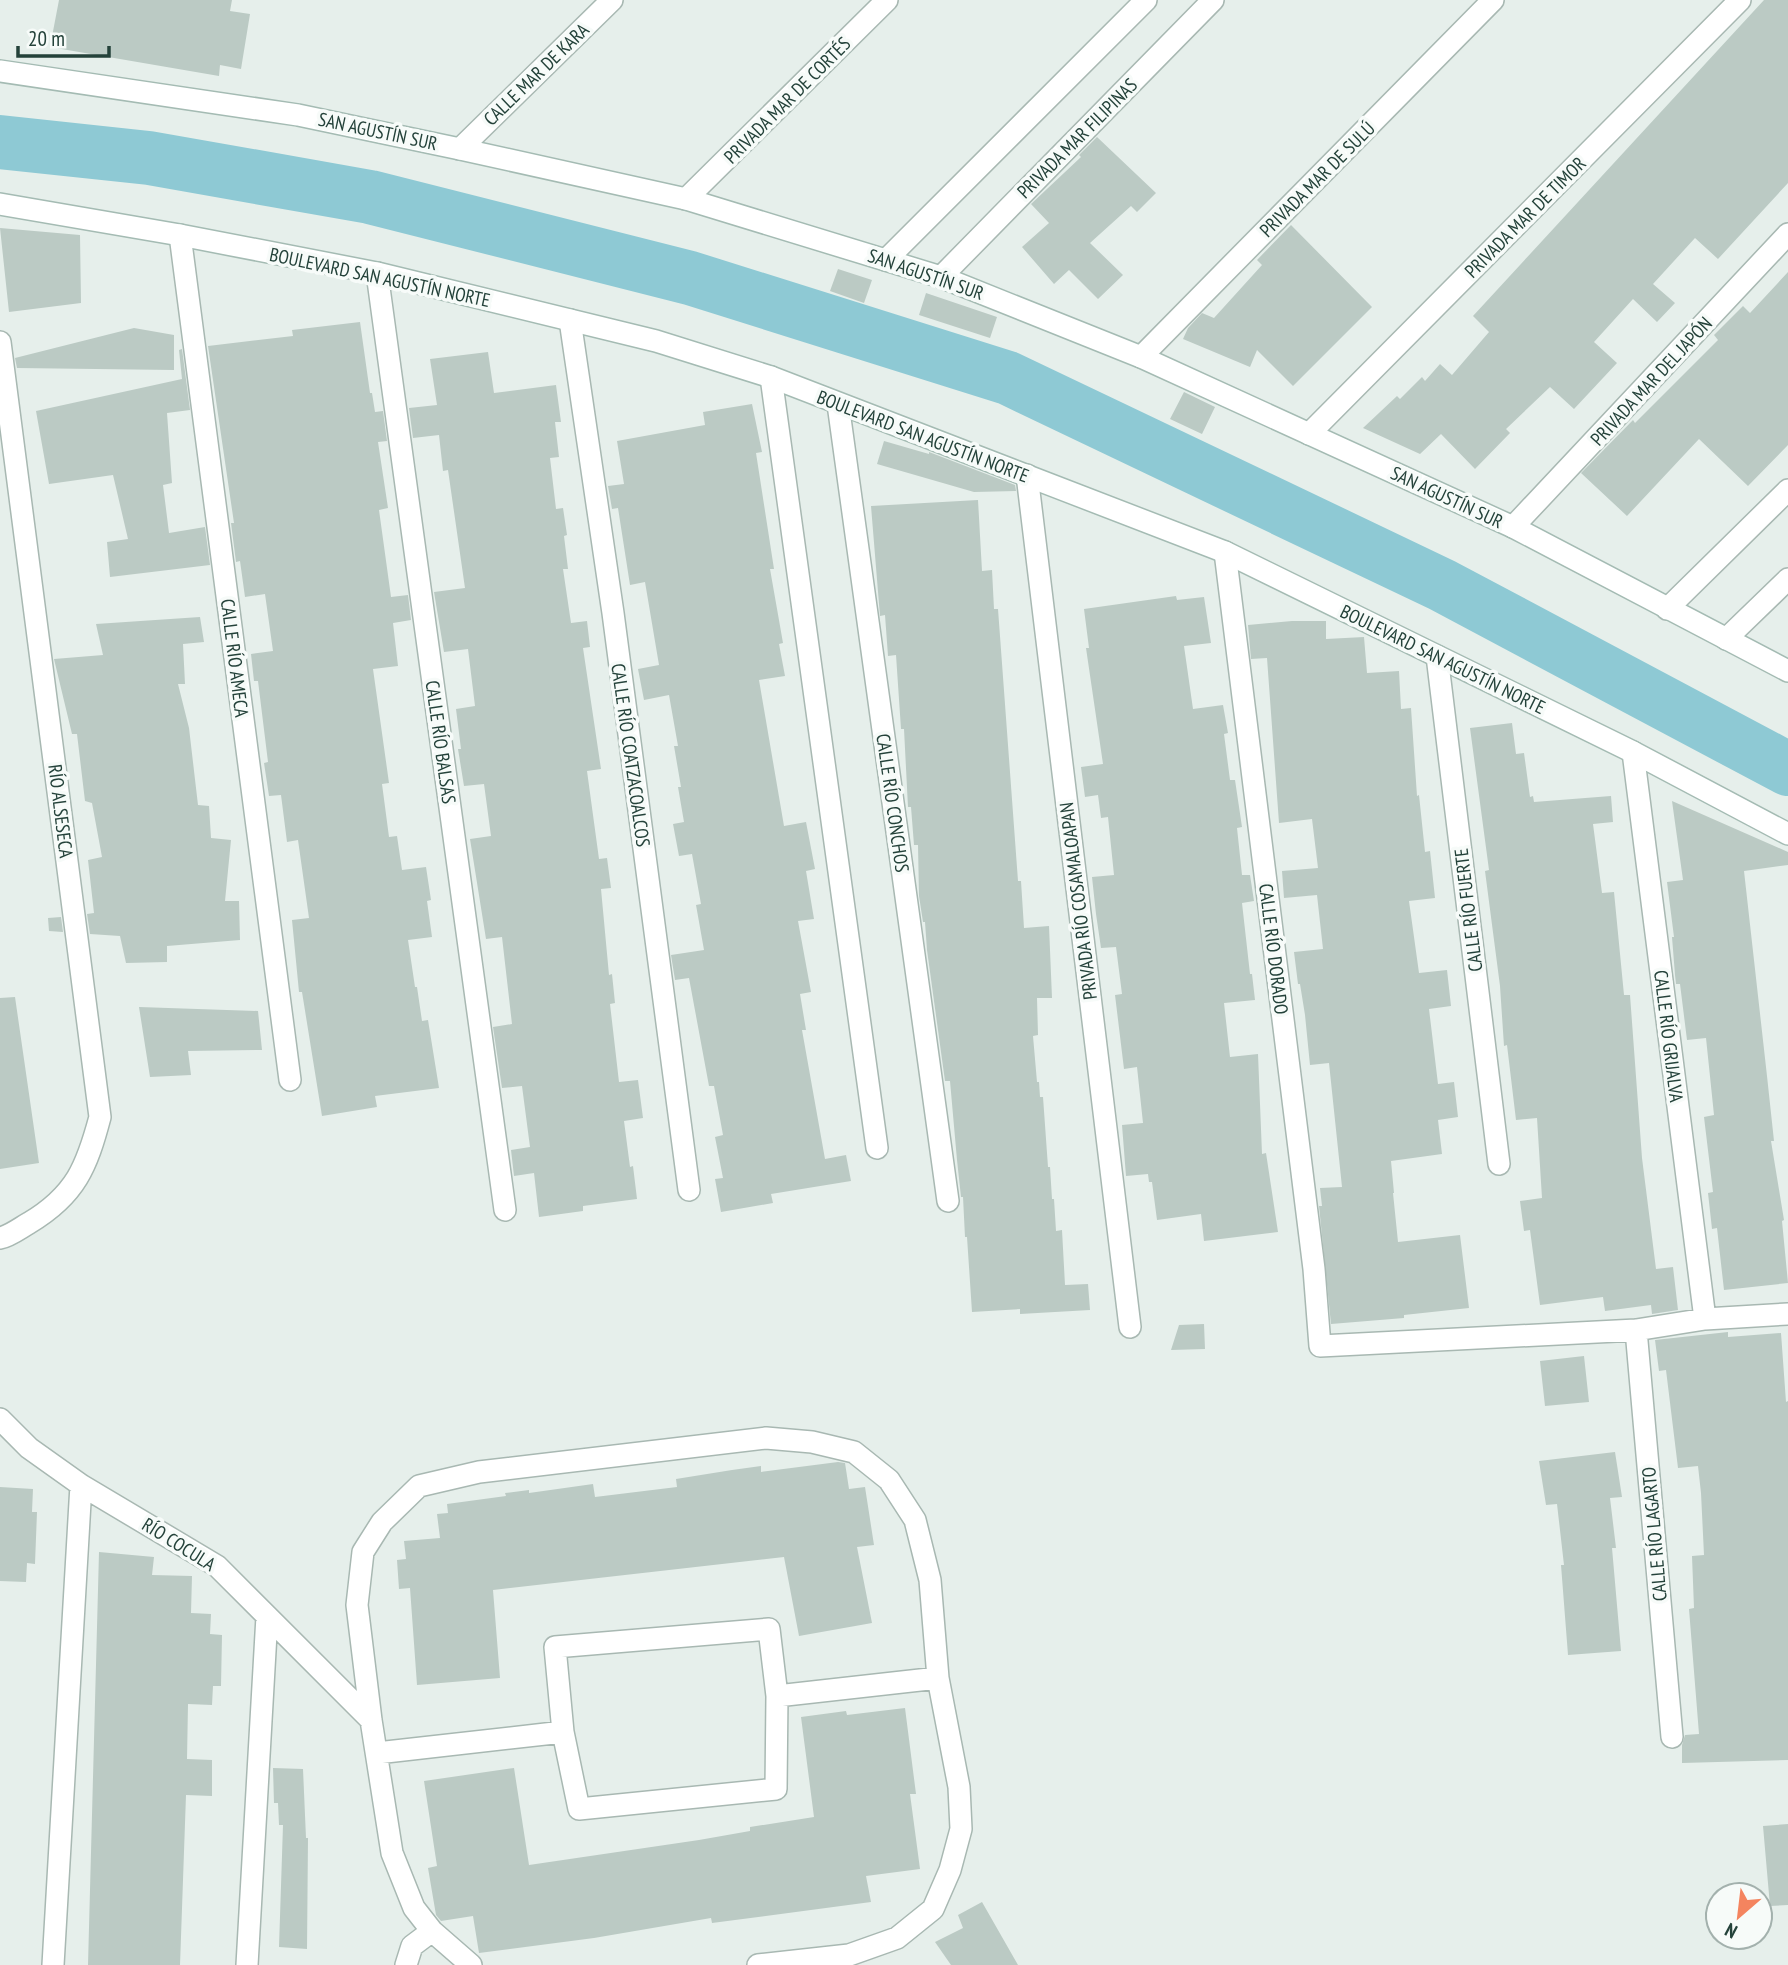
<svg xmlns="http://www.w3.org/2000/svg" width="1788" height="1965" font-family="'PT Sans Narrow',sans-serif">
<rect width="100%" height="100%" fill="#e6efeb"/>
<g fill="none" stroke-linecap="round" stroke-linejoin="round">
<path stroke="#8ec9d4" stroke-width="54" d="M0 142 149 158 370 197 690 278 1008 378 1442 585 1788 769"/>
</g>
<path fill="#bbcac4" d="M59 0H232L230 11 250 14 241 69 220 65 219 76 50 47Z
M1764 0H1788V183L1718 259 1695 238 1653 284 1675 303 1657 322 1633 299 1594 342 1617 363 1574 409 1550 387 1506 429 1510 433 1475 469 1441 434 1420 454 1363 428 1397 396 1400 399 1422 377 1425 381 1440 364 1452 375 1489 332 1473 316Z
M1097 137 1156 193 1137 212 1131 206 1090 243 1123 275 1098 299 1069 270 1054 284 1022 247 1049 223 1031 204 1081 157 1079 155Z
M1291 225 1372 307 1293 386 1257 350 1250 367 1183 339 1188 328 1202 313 1214 318 1262 265 1257 260Z
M0 228 80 235 81 303 9 312Z
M838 269 872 280 864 303 830 291Z
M1788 272V445L1748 486 1699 439 1627 516 1581 473 1633 420 1635 423 1718 340 1714 335 1743 306 1750 313Z
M926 293 997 317 990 338 919 315Z
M360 322 370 393H372L375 412 383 411 387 441 378 442 388 508 379 510 391 597 408 595 411 620 393 623 398 666 373 669 389 783 382 784 389 837 397 836 402 870 426 867 431 900 427 901 432 937 408 940 415 987H417L422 1021 428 1020 439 1088 375 1096 377 1107 322 1116 302 992H299L292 920 309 918 298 840 287 842 281 795 269 796 264 763 268 762 258 681H254L251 654 273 651 265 594 245 597 240 561 236 562 231 523H234L208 346 293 336 292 330Z
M134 328 174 335V370L17 368 15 358Z
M182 349 190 410 167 413 172 483 163 485 169 533 205 527 210 565 110 577 107 542 128 539 113 475 49 484 36 411 182 379 179 350Z
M488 352 494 393 556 385 561 422H555L559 457 550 458 556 509 563 508 567 535 564 536 568 569H563L571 623 587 621 590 647 583 648 601 769 587 771 599 859 607 858 611 888 601 889 609 975 612 974 615 1003 610 1004 619 1082 638 1080 643 1118 624 1121 630 1167 633 1166 637 1199 583 1206V1211L539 1217 534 1173 514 1176 511 1150 530 1147 522 1086 502 1088 493 1027 512 1024 502 937 486 939 470 839 491 836 484 784 464 786 458 749H461L456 709 475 706 468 649 444 652 434 592 465 588 448 470 443 471 439 435 413 438 409 408 437 405 430 359Z
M1184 392 1215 407 1202 434 1170 419Z
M752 404 762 452 756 453 774 569H770L783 643 779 644 785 676 759 680 784 826 806 822 815 869 806 871 814 919 798 921 811 992 800 994 806 1030H802L825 1159 846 1155 851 1181 771 1194 773 1203 721 1212 715 1179 723 1178 715 1137 723 1135 714 1086H709L689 978 675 980 671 955 704 950 696 905 701 904 692 854 679 856 673 824 684 822 678 787H681L674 746H678L669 695 644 700 638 669 659 665 645 582 630 585 618 508 612 509 608 486 624 484 617 441 705 425 703 412Z
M884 441 929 454V452L1015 485 1016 491 974 492 877 464Z
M978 500 982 571 992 570 994 609H998L1018 881H1021L1024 928 1049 926 1052 998H1037L1038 1035 1033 1036 1037 1082H1039L1040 1097H1043L1048 1167H1050L1052 1199H1054L1056 1231 1062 1230 1065 1285 1088 1284 1090 1310 1020 1314V1309L972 1312 967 1237H965L963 1197H961L957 1160 950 1081H945L927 950 925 922H923L919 896 918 845H914L911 807H908L904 729H901L896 655 888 656 885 615 880 616 871 506Z
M1176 596 1177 600 1204 597 1211 643 1184 646 1193 709 1223 705 1228 733 1224 734 1230 780H1235L1242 827 1237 828 1242 875H1250L1254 901 1242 903 1250 974H1252L1255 1000 1224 1003 1230 1057 1258 1054 1262 1154 1266 1153 1278 1232 1204 1241 1201 1214 1157 1220 1152 1182H1149L1148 1174 1126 1176 1122 1125 1143 1123 1137 1067 1124 1069 1115 995 1122 994 1116 947 1101 948 1096 914 1092 877 1114 875 1108 817 1101 818 1098 795 1085 797 1081 767 1103 764 1086 648H1089L1084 609Z
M200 617 204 642 183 644 185 684H178L189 728 198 805 209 806 211 838 231 840 225 901H239L240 940 167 946V962L126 963 120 936 90 934 87 914 94 913 88 860 102 857 92 803 85 801 77 734H72L54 659 103 655 96 624Z
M1292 621H1326V639L1364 637 1367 673 1399 671 1401 709 1411 708 1417 796 1419 795 1425 852 1430 851 1435 898 1409 901 1419 973 1447 970 1451 1006 1429 1009 1438 1084 1454 1082 1458 1117 1438 1120 1442 1154 1391 1161 1394 1193H1393L1398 1242 1460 1235 1469 1308 1404 1315V1318L1331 1324 1319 1206H1322L1320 1188 1342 1187 1329 1063 1310 1065 1305 1015 1300 984H1298L1294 952 1323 949 1317 895 1284 898 1282 871 1318 868 1312 819 1279 823 1267 658 1251 659 1248 625Z
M1512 723 1516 754 1524 753 1530 797 1533 796 1534 802 1611 796 1613 822 1593 824 1602 893 1614 892 1624 995H1630L1642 1158 1656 1269 1673 1267 1678 1310 1652 1314 1651 1305 1605 1311 1603 1297 1540 1305 1530 1230 1524 1231 1520 1201 1542 1198 1537 1118 1516 1120 1507 1045 1504 1046 1500 986 1485 871 1489 870 1470 728Z
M1672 801 1788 852V865L1744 871 1767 1076 1774 1141H1771L1784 1220 1782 1221 1788 1283 1724 1290 1717 1228 1712 1229 1708 1193 1713 1192 1704 1117 1714 1115 1706 1038 1687 1040 1680 984H1676L1675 975 1672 937H1674L1667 882 1683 880Z
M61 917 63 932 49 931 48 918Z
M15 997 39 1163 0 1169V998Z
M139 1007 258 1011 262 1050 188 1051 191 1075 150 1077Z
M1204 1324 1205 1349 1171 1350 1179 1325Z
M1728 1332V1337L1781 1333 1786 1402 1788 1401V1760L1682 1763V1745L1685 1735 1699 1734 1689 1609 1694 1608 1692 1556 1704 1555 1701 1493 1698 1466 1678 1468 1666 1370 1659 1371 1655 1340Z
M1584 1356 1589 1402 1545 1406 1540 1361Z
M1615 1452 1622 1497 1610 1498 1616 1548H1612L1621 1651 1568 1655 1561 1565H1564L1557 1504 1546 1505 1539 1461Z
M838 1462 845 1463 849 1489 865 1487 874 1545 857 1547 872 1623 799 1636 784 1557 493 1590 500 1678 417 1685 410 1588 399 1589 397 1560 406 1559 404 1541 440 1538 437 1514 448 1513 447 1504 506 1496 505 1493 529 1490V1493L593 1484 595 1497 677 1487 676 1479 732 1470 761 1466V1472Z
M0 1487 33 1489 32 1512H37L35 1564 27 1563 26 1582 0 1581Z
M99 1552 154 1557 152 1575 192 1576 191 1613 211 1614 210 1634 222 1635 221 1686H213L212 1705 188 1704 187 1759 212 1760V1796L186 1795 180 1965H88Z
M905 1708 916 1794H910L920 1869 866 1876 871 1902 712 1923 711 1918 594 1938 479 1953 473 1916 441 1921 436 1915 428 1868 437 1866 424 1781 514 1768 529 1865 699 1840 750 1831V1827L814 1817 801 1717 846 1711 847 1715Z
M273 1768 303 1769 306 1838H308L307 1949 279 1947 283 1825H279L278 1803H274Z
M1788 1824V1905L1770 1906 1763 1826Z
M982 1902 1018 1965H951L935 1942 963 1928 958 1915Z"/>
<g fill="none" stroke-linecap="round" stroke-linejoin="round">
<defs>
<path id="street" d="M460 149 612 0
M686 199 887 0
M180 235 290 1080
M886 260 1146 0
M377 273 505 1210
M941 277 1213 0
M570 320 613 613 689 1190
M0 342 100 1117C87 1166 76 1195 29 1223 20 1228 10 1236 0 1238
M1141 357 1493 0
M771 377 877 1148
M838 404 948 1201
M1309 434 1740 0
M1027 475 1130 1327
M1513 527 1788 234
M1225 552 1314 1269 1320 1346 1636 1330 1705 1319 1788 1314
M1667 609 1788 490
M1726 639 1788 579
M1437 656 1499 1164
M1633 752 1705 1319
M1636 1330 1672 1737
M0 1419 29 1448 81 1485 217 1566 371 1720
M769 1629 777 1696 776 1789 579 1809 563 1732 555 1647Z
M777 1696 938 1678
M377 1753 563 1732
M53 1965 81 1485
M247 1965 267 1616
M406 1965 412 1946 432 1931
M471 1965 432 1931 414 1908 392 1853 371 1720 357 1605 363 1552 382 1522 419 1486 479 1472 766 1438 812 1442 854 1452 889 1480 915 1520 930 1580 938 1678 959 1787 961 1829 950 1870 933 1909 897 1938 849 1955 758 1965"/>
<path id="secondary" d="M0 71 298 115 460 149 686 199 941 277 1141 357 1513 527 1788 671
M0 204 180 235 377 273 656 341 771 377 1225 552 1633 752 1788 834"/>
</defs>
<use href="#street" stroke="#a8b8b2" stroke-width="24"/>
<use href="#secondary" stroke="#a4bbb3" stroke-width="24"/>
<use href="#street" stroke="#fff" stroke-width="21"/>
<use href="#secondary" stroke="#fff" stroke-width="21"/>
</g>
<g text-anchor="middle" stroke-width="7" stroke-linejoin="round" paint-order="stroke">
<g font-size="19" fill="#24423a" stroke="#f7fbf9">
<text transform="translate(536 74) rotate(-44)" y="7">CALLE MAR DE KARA</text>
<text transform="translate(787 100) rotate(-45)" y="7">PRIVADA MAR DE CORTÉS</text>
<text transform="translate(378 131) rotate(12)" y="7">SAN AGUSTÍN SUR</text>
<text transform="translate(1077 138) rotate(-45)" y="7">PRIVADA MAR FILIPINAS</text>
<text transform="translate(1317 179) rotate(-45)" y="7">PRIVADA MAR DE SULÚ</text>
<text transform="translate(1525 217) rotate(-45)" y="7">PRIVADA MAR DE TIMOR</text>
<text transform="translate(926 274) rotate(19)" y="7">SAN AGUSTÍN SUR</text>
<text transform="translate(380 277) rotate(12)" y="7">BOULEVARD SAN AGUSTÍN NORTE</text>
<text transform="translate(1651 381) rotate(-47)" y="7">PRIVADA MAR DEL JAPÓN</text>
<text transform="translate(923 436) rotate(21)" y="7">BOULEVARD SAN AGUSTÍN NORTE</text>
<text transform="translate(1447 497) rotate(25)" y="7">SAN AGUSTÍN SUR</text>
<text transform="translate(235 658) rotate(83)" y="7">CALLE RÍO AMECA</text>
<text transform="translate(1443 659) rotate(26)" y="7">BOULEVARD SAN AGUSTÍN NORTE</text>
<text transform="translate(441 742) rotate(82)" y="7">CALLE RÍO BALSAS</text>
<text transform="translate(631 755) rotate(82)" y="7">CALLE RÍO COATZACOALCOS</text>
<text transform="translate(893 803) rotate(82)" y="7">CALLE RÍO CONCHOS</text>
<text transform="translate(61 811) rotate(83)" y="7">RÍO ALSESECA</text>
<text transform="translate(1078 901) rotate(-97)" y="7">PRIVADA RÍO COSAMALOAPAN</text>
<text transform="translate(1468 910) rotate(-97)" y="7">CALLE RÍO FUERTE</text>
<text transform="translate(1274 949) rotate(83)" y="7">CALLE RÍO DORADO</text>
<text transform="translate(1669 1036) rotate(83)" y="7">CALLE RÍO GRIJALVA</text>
<text transform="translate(1654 1534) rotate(-95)" y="7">CALLE RÍO LAGARTO</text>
<text transform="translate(179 1544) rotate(32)" y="7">RÍO COCULA</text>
</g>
</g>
<g transform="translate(1739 1916) rotate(208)"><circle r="33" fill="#f7fbf9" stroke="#a3b1ad" stroke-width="2"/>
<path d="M0-5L12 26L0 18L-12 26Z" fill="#f4845f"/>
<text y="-10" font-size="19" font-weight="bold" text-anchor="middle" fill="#24423a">N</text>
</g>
<path d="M18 46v10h91v-10" fill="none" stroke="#24423a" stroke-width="3.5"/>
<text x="28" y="46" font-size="21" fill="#24423a" stroke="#f7fbf9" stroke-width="5" paint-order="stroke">20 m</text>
</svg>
